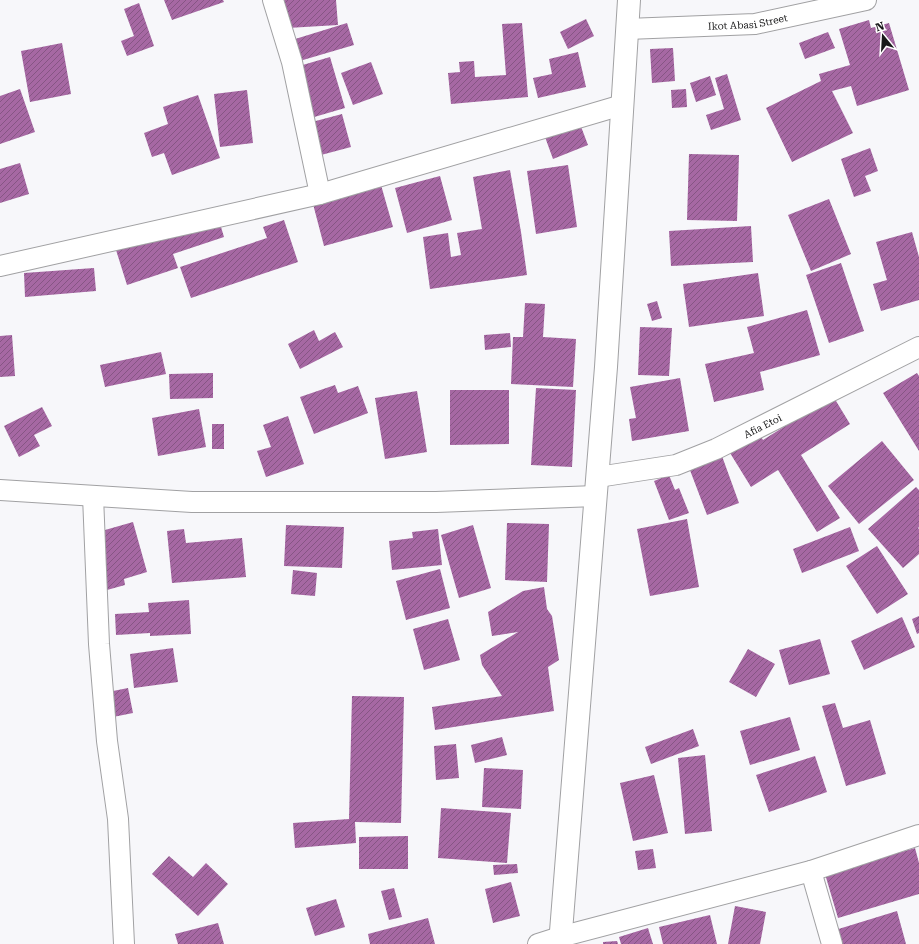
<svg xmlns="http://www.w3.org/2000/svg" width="919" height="944" font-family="'Roboto Serif',serif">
<defs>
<pattern id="building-hatch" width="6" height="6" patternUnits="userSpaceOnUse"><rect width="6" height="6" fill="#a668a3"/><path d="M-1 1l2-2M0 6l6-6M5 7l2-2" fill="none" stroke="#865584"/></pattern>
</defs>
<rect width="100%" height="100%" fill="#f7f7fa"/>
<path fill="url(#building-hatch)" d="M164 0H223L224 2 172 20Z
M269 0H336L338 25 271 29Z
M139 3 154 46 127 56 121 41 134 36 124 9Z
M586 19 594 36 568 49 560 32Z
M869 20 871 28 889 23 909 90 857 106 851 86 832 91 853 133 792 162 766 108 821 81 819 74 850 65 839 29Z
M347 23 354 45 286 65 279 44Z
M522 23 528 97 451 104 448 73 460 72 459 62 474 61 475 77 506 75 502 24Z
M828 32 835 48 805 59 799 43Z
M62 43 71 94 30 102 21 51Z
M673 48 675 81 652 83 650 49Z
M578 52 586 87 538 98 533 78 552 74 549 59Z
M330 57 345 108 304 120 289 69Z
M371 62 383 94 353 105 341 73Z
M727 74 741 120 711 130 706 115 724 109 715 78Z
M710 76 716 95 696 102 690 83Z
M20 89 35 132 0 144V96Z
M686 89 687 107 672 108 671 90Z
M247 90 253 143 220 147 214 94Z
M198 95 220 158 172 175 164 153 152 157 144 133 168 124 163 107Z
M342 114 351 147 321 155 312 122Z
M580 124 588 145 553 159 545 137Z
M870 148 878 171 865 176 871 191 854 197 841 159Z
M689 154 739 155 737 221 687 220Z
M20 163 29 194 0 203V169Z
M568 165 577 227 536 234 527 171Z
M510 170 521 232 527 275 430 289 423 237 448 233 451 257 461 255 457 233 482 229 473 177Z
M440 176 452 220 407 233 395 188Z
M381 185 393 227 324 246 313 204Z
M829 199 851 254 811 271 788 215Z
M218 217 224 237 173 254 178 268 127 285 116 250Z
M284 220 298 262 191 298 180 267 267 238 263 227Z
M751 226 753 262 671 266 669 231Z
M912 232 919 257V300L881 311 873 284 887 280 876 242Z
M841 263 864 331 829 343 806 275Z
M94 268 96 291 25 297 24 273Z
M758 273 764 316 689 327 683 284Z
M657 301 662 318 652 321 647 304Z
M525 303 545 304 543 337 576 339 573 387 511 384 513 337H523Z
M807 310 820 355 760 372 764 390 714 402 705 364 754 353 747 327Z
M640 327 672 328 669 376 638 375Z
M314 330 319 341 335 332 343 347 300 369 288 344Z
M510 333 511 347 485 350 484 335Z
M12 335 15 376 0 377V336Z
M161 352 166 374 105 387 100 365Z
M213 373V398L170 399 169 374Z
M917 373 919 376V451L883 393Z
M680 378 689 431 632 441 629 419 636 418 630 387Z
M335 385 338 393 358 386 368 413 314 434 300 397Z
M536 388 576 390 572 467 531 465Z
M450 390H509V444L450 445Z
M417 391 427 452 385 459 375 398Z
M833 396 850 424 801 455 840 518 817 532 778 470 751 487 722 440 752 422 763 440Z
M42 407 52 426 34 435 40 446 19 457 4 426Z
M199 409 206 447 158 456 152 418Z
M288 416 304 464 266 477 257 451 271 447 263 425Z
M212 424H224V449H212Z
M882 441 914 480 859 524 828 486Z
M718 445 739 503 707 515 685 457Z
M669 475 675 490 679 488 689 513 669 520 654 481Z
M916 487 919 490V527L918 528 919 529V554L903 568 868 529Z
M687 519 699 587 650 596 637 529Z
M133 522 147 572 124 579 125 585 107 590 91 534Z
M507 523 549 524 547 582 505 580Z
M286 525 344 527 342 568 284 566Z
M473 525 491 588 459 598 441 535Z
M850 527 859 551 802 573 793 549Z
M184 529 186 543 242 538 246 577 172 583 167 531Z
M438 529 442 565 392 570 389 541 413 538 412 532Z
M877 546 908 594 877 614 846 566Z
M440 569 450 608 406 620 396 581Z
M293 570 317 573 315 596 291 594Z
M544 587 547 609 552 616 559 660 548 667 554 711 435 730 432 707 502 696 482 665 480 655 518 632 492 636 488 612 523 591Z
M189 600 191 634 150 636V633L116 635 115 614 149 612 148 603Z
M919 616V633L917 634 912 619Z
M902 617 915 647 864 670 851 641Z
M448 619 460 660 424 670 413 629Z
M820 639 830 674 789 685 779 650Z
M173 648 178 682 134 688 130 654Z
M748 649 775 664 756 697 729 682Z
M128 688 133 713 103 719 98 694Z
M352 696 404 697 401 823 355 822 356 843 295 848 293 823 349 819Z
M835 703 843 728 870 720 886 774 846 786 822 706Z
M790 717 800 750 750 765 740 731Z
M693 729 699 746 651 764 645 747Z
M502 737 507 755 475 763 471 745Z
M456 744 459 778 436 780 434 746Z
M705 755 712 831 685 834 678 758Z
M815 756 827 792 769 812 756 775Z
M484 768 523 770 521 809 482 807Z
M654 775 668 833 633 841 620 783Z
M441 808 511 813 507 863 438 858Z
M408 836V869H359V837Z
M915 848 919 863V894L838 918 825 874Z
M653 849 656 868 638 870 635 851Z
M169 856 193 877 206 863 228 884 198 916 152 874Z
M517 864 518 873 494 875 493 865Z
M511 882 520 916 493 923 485 889Z
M394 888 402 917 389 920 381 891Z
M336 899 345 927 315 936 306 908Z
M735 906 766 912 760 944H728Z
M897 911 906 944H836L832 931Z
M710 915 717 944H663L659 927Z
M428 918 435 944H370L368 934Z
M218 923 224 944H178L175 934Z
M648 928 653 944H621L619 937Z
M617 941 618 944H603V942Z"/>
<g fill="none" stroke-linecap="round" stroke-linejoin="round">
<defs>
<g id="street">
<path d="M273 0 292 62 320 194"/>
<path id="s1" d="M627 29 755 24 866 0"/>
<path d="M0 266 320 194 622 105"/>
<path id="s2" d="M598 477 676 465 716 449 919 347"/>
<path d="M0 490 192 502H436L596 496"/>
<path d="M93 496 99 644 107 741 118 819 124 944"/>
<path d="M811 871 832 944"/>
<path d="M538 944 560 937 811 871 919 835"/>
</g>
<path id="secondary" d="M560 944 606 367 629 0"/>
</defs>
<use href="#street" stroke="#a1a1a3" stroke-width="22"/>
<use href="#secondary" stroke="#a1a1a3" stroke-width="24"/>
<use href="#street" stroke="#fff" stroke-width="20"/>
<use href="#secondary" stroke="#fff" stroke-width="22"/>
</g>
<g text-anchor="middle" stroke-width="4" stroke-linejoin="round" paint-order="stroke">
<g font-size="10" fill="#181819" stroke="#fff">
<text dy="4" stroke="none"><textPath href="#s1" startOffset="121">Ikot Abasi Street</textPath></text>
<text dy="4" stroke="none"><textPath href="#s2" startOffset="174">Afia Etoi</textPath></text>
</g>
</g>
<g transform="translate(883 36) rotate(342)" stroke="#ffffff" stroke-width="3" paint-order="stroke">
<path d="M0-3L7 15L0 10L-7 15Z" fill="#181819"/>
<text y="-6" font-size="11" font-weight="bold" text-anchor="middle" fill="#181819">N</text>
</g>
</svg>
